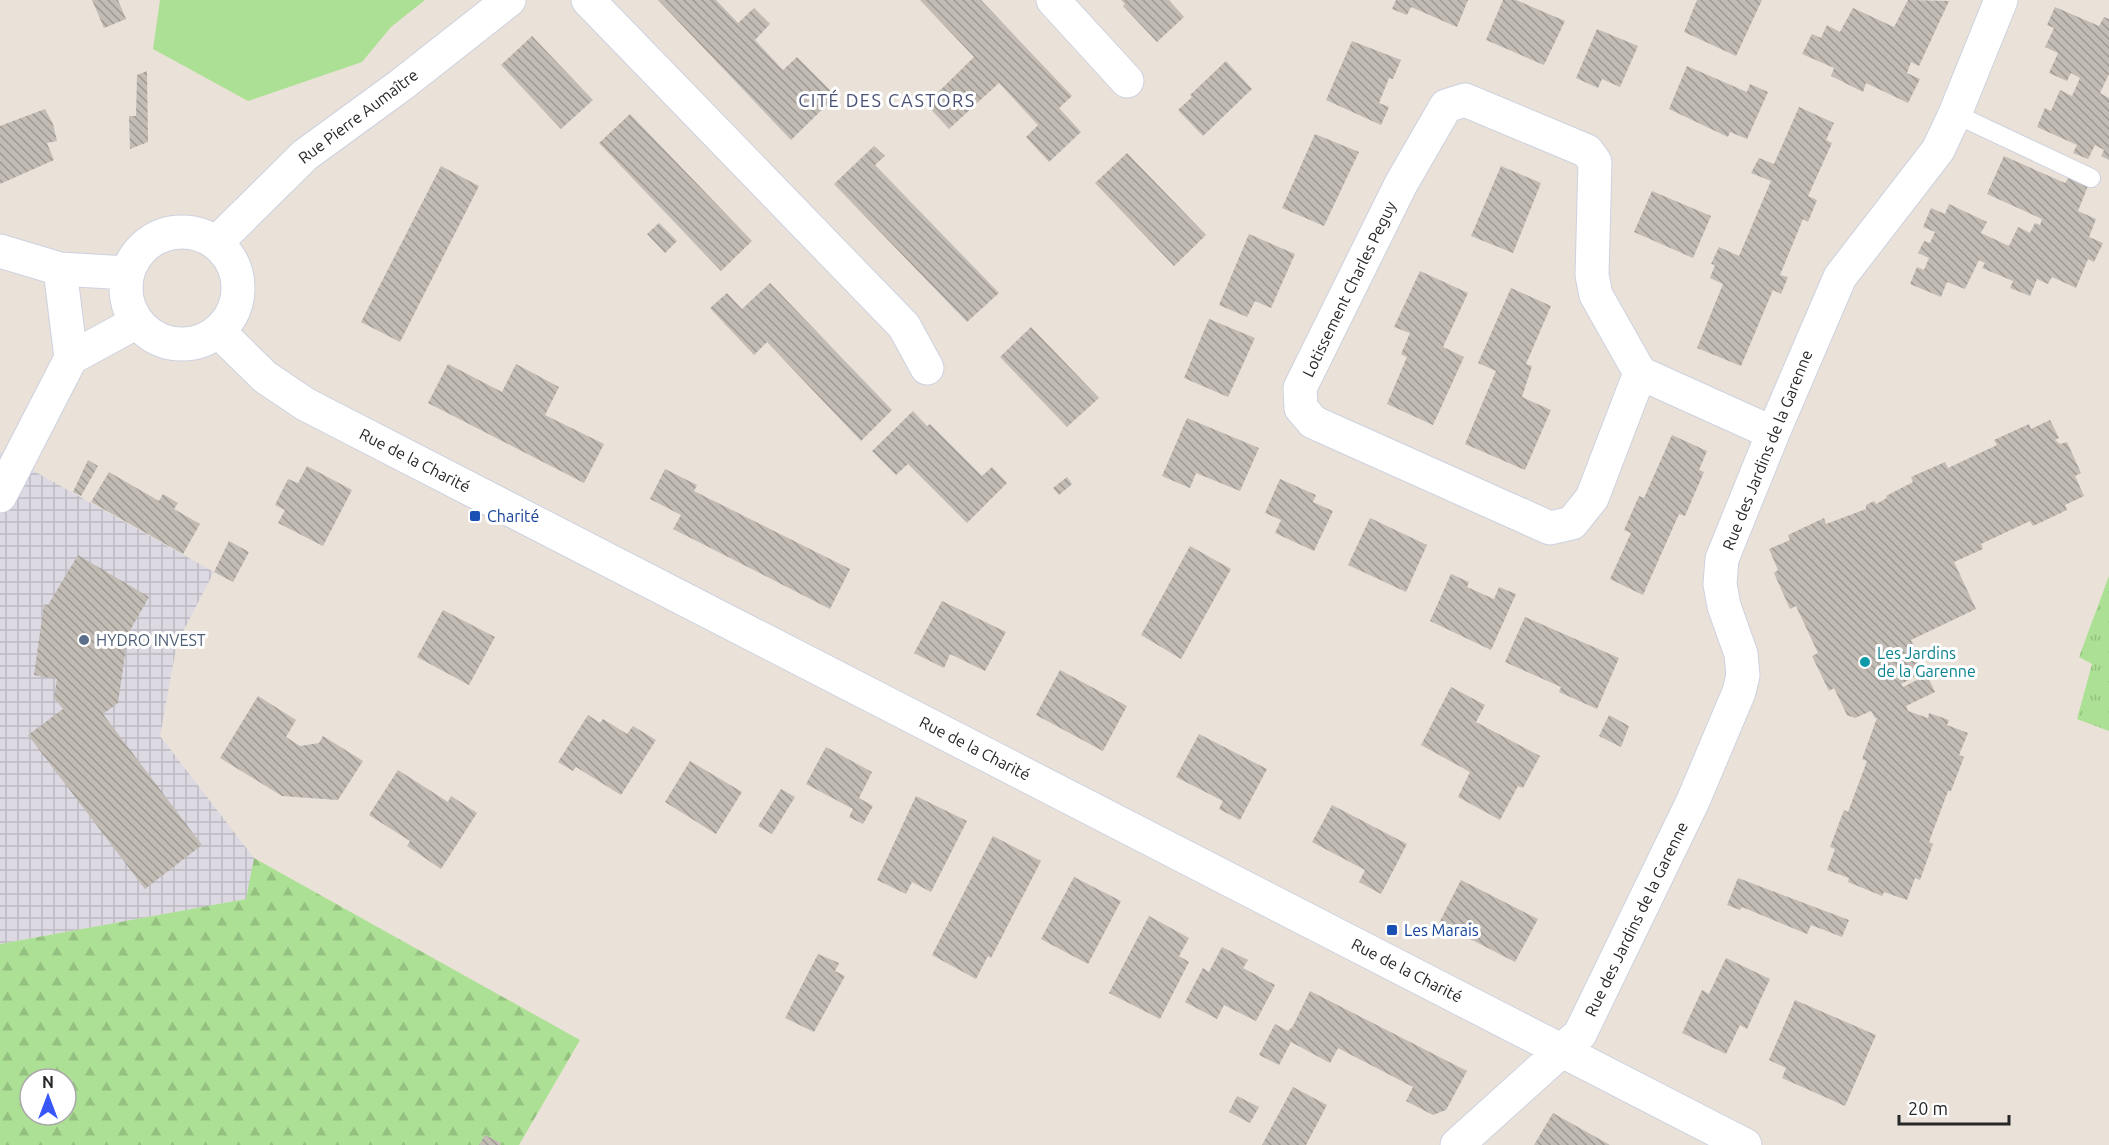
<svg xmlns="http://www.w3.org/2000/svg" width="2109" height="1145" font-family="Ubuntu,sans-serif">
<defs>
<pattern id="industrial-grid" width="8" height="8" patternUnits="userSpaceOnUse" patternTransform="scale(1.5)"><rect width="8" height="8" fill="#dcd9e2"/><path d="M0 4h8M4 0v8" fill="none" stroke="#bdbac2"/></pattern>
<pattern id="grass-tufts" width="24" height="20" patternUnits="userSpaceOnUse" patternTransform="scale(1.5)"><rect width="24" height="20" fill="#ace094"/><path d="M3 7l-1-3M5 7V3M7 7l1-3M15 17l-1-3M17 17v-4M19 17l1-3" fill="none" stroke="#94c080"/></pattern>
<pattern id="forest-firs" width="22" height="20" patternUnits="userSpaceOnUse" patternTransform="scale(1.5)"><rect width="22" height="20" fill="#ace094"/><path d="M5 1l3.5 6h-7zM16 11l3.5 6h-7z" fill="#94c080"/></pattern>
<pattern id="building-back-hatch" width="6" height="6" patternUnits="userSpaceOnUse" patternTransform="scale(1.5)"><rect width="6" height="6" fill="#c2bcb5"/><path d="M-1 5l2 2M0 0l6 6M5-1l2 2" fill="none" stroke="#9e9993"/></pattern>
</defs>
<rect width="100%" height="100%" fill="#eae2d8"/>
<path fill="url(#industrial-grid)" d="M0 452 214 572 177 643 160 736 254 858 247 899 0 944Z"/>
<path fill="url(#grass-tufts)" d="M2109 576V731L2077 719 2092 664 2079 657Z"/>
<path fill="url(#forest-firs)" fill-rule="evenodd" d="M254 858 580 1040 519 1145H0V944L246 899ZM30 1079H66V1115H30Z"/>
<path fill="#ace094" d="M160 0H425L391 27 362 62 248 101 153 49Z"/>
<path fill="url(#building-back-hatch)" d="M92 0H118L126 19 104 28Z
M658 0H716L738 23 754 8 770 24 755 40 783 70 797 57 836 96 791 140Z
M920 0H981L1072 96 1059 108 1081 132 1049 162 1026 137 1038 125 999 83 949 129 926 104 974 57Z
M1121 0H1169L1184 17 1157 42 1123 6 1125 4Z
M1396 0H1468L1457 27 1411 7 1407 15 1392 9Z
M1503 0H1516L1565 21 1544 65 1486 40Z
M1697 0H1762L1736 56 1684 32Z
M1908 0 1949 1 1919 66 1911 62 1907 73 1920 79 1908 103 1866 83 1863 92 1831 76 1834 68 1802 54 1812 34 1821 38 1827 25 1840 32 1853 8 1894 27Z
M2055 7 2099 26 2104 17 2109 19V74L2100 93 2109 98V160L2101 156 2104 150 2095 145 2088 159 2073 153 2077 145 2037 127 2045 108 2051 111 2060 90 2072 96 2080 78 2071 73 2067 81 2049 73 2058 53 2045 47 2054 28 2047 25Z
M1597 29 1638 46 1620 87 1602 79 1598 88 1576 78Z
M532 36 593 100 561 129 501 65Z
M1352 41 1401 60 1393 79 1389 78 1379 103 1389 107 1381 125 1326 100Z
M1226 61 1252 89 1203 136 1178 110 1192 97 1190 95Z
M1687 66 1747 92 1750 84 1768 92 1747 139 1730 132 1728 137 1669 109Z
M147 71 148 142 130 149 129 116H136L137 75Z
M1799 107 1834 123 1826 140 1832 143 1808 196 1817 200 1808 222 1803 219 1780 275 1788 277 1781 294 1773 290 1741 366 1697 348 1723 284 1710 278 1715 265 1711 264 1719 247 1739 256 1771 181 1751 173 1759 158 1774 164Z
M45 109 53 124 57 141 47 143 54 160 0 184V126Z
M630 114 752 241 721 271 599 143Z
M1315 134 1359 152 1324 226 1282 208Z
M874 146 885 156 875 165 999 293 967 322 834 184Z
M1127 153 1206 235 1174 266 1095 183Z
M2004 156 2065 183 2069 177 2088 186 2078 211 2096 219 2089 237 2103 243 2094 262 2088 259 2076 288 2052 277 2048 284 2037 279 2030 296 2010 288 2013 281 1982 268 1985 263 1979 260 1965 289 1947 282 1941 297 1910 284 1917 267 1924 270 1929 258 1918 253 1924 241 1930 243 1935 232 1923 227 1931 208 1945 214 1949 204 1987 222 1981 233 2009 246 2018 227 2030 233 2035 223 2040 225 2042 219 1987 194Z
M441 166 479 186 400 342 361 322Z
M1501 166 1541 183 1513 253 1471 236Z
M1652 191 1711 216 1693 258 1634 232Z
M659 223 677 241 665 253 647 234Z
M1249 234 1295 254 1271 308 1255 301 1247 317 1219 305Z
M1420 271 1468 293 1443 347 1464 357 1433 425 1387 404 1407 357 1401 354 1410 333 1394 327Z
M770 283 892 410 861 441 767 342 754 355 710 308 727 293 742 309Z
M1511 288 1551 306 1526 364 1532 366 1522 397 1551 410 1525 470 1465 444 1496 371 1478 363Z
M1209 319 1255 338 1228 397 1184 378Z
M1031 327 1099 398 1067 427 1000 357Z
M448 364 502 392 516 364 559 387 545 415 604 444 584 483 428 403Z
M913 411 927 426 930 424 982 476 992 467 1007 483 967 523 908 464 896 475 872 451Z
M1187 418 1259 448 1240 491 1196 473 1190 488 1162 476Z
M2050 420 2059 438 2055 440 2060 444 2067 442 2081 473 2075 476 2084 496 2065 505 2067 510 2033 526 2030 521 1981 544 1983 549 1954 562 1976 609 1911 640 1916 650 1912 652 1922 673 1901 684 1903 687 1927 675 1935 692 1906 706 1908 711 1928 718 1929 713 1949 720 1947 725 1968 733 1959 755 1964 757 1951 791H1948L1929 842 1933 844 1920 880 1915 878 1907 900 1884 892 1882 896 1848 882 1849 878 1827 870 1835 849 1830 847 1844 810 1848 812 1867 761 1862 759 1877 718H1875L1871 711 1855 718 1847 715 1834 688 1829 691 1812 656 1818 653 1796 606 1790 609 1774 573 1778 570 1769 549 1790 540 1788 535 1824 518 1826 524 1866 509V505L1874 501 1876 504 1887 498 1886 496 1913 482 1911 477 1945 462 1948 468 1997 445 1994 440 2029 424 2031 429Z
M1672 435 1707 451 1699 470 1704 472 1685 516 1679 514 1643 595 1610 579 1631 533 1624 530 1639 496 1644 498Z
M88 460 98 466 81 496 73 492Z
M307 466 352 490 323 546 278 523 285 510 275 505 288 479 298 483Z
M665 469 697 485 694 491 850 569 830 609 673 529 681 515 650 499Z
M109 472 159 501 163 494 178 503 174 509 200 524 183 554 91 502Z
M1067 477 1072 484 1059 495 1053 488Z
M1280 479 1316 495 1313 502 1333 511 1314 551 1275 533 1281 520 1265 513Z
M1370 518 1427 545 1406 592 1348 565Z
M229 541 249 552 233 582 214 572Z
M1190 546 1231 569 1181 659 1141 635Z
M78 555 149 597 128 634 118 703 103 714 202 845 145 889 28 735 63 709 54 698 57 679 34 675 44 604 48 605Z
M1451 574 1469 582 1467 587 1494 599 1499 587 1516 594 1491 650 1430 621Z
M942 601 1006 632 985 671 950 654 944 668 914 653Z
M443 610 495 637 469 685 417 657Z
M1525 617 1619 658 1597 709 1559 692 1561 687 1505 662Z
M1060 670 1127 706 1103 751 1036 715Z
M1451 687 1485 705 1476 722 1540 756 1523 788 1518 786 1500 820 1458 797 1470 772 1421 745Z
M258 696 296 720 286 737 300 746 319 743 323 736 363 761 338 800 282 796 220 758Z
M588 715 600 723 603 719 627 734 633 726 656 740 621 795 576 767 573 771 558 762Z
M1609 715 1629 726 1621 747 1599 736Z
M1199 734 1267 769 1240 820 1219 809 1223 801 1176 777Z
M826 747 872 772 859 798 873 806 863 824 849 817 853 809 806 784Z
M690 761 742 792 716 834 665 802Z
M398 770 448 802 451 796 477 813 441 869 407 846 410 841 369 815Z
M781 789 795 797 772 834 758 826Z
M916 796 967 821 931 892 912 882 906 894 877 880Z
M1332 805 1407 844 1381 894 1359 882 1365 870 1312 842Z
M993 836 1041 861 991 958 988 956 976 979 932 955Z
M1074 877 1121 901 1088 964 1041 939Z
M1738 878 1849 920 1842 937 1811 925 1807 934 1742 907 1740 910 1727 905Z
M1461 880 1538 919 1515 962 1439 923Z
M1149 916 1189 938 1179 956 1189 962 1160 1019 1109 993Z
M1222 947 1248 960 1243 968 1275 985 1256 1021 1224 1005 1217 1019 1185 1002 1203 968 1209 972Z
M818 954 839 963 835 971 845 976 814 1032 785 1018Z
M1726 958 1770 979 1747 1029 1740 1025 1726 1054 1682 1033 1702 990 1709 994Z
M1310 991 1467 1071 1446 1110 1433 1115 1406 1101 1413 1087 1338 1048 1330 1063 1291 1042 1279 1065 1259 1055 1275 1024 1288 1031 1293 1026Z
M1795 1000 1876 1035 1845 1106 1782 1078 1786 1068 1769 1060Z
M1293 1087 1327 1105 1306 1145H1262Z
M1237 1096 1259 1107 1250 1123 1229 1112Z
M1553 1113 1610 1145H1534Z
M485 1135 501 1143 500 1145H479Z"/>
<g fill="none" stroke-linecap="round" stroke-linejoin="round">
<defs>
<path id="lane" d="M1955 114 2091 178"/>
<path id="street" d="M588 0 904 326 927 368
M1053 0 1127 81
M126 288a56 56 0 1 1 112 0a56 56 0 1 1-112 0Z
M217 242 305 155 401 85 509 0
M0 251 60 269 127 273
M60 269 71 358
M218 331 265 377 305 404 1745 1145
M1640 373 1592 498 1572 523 1550 528 1313 422 1301 408 1300 388 1401 184 1446 106 1465 100 1587 151 1595 162 1592 275 1596 295 1640 373 1773 433
M0 496 71 358 137 322
M1457 1145 1580 1034 1693 801 1739 692 1743 675 1741 654 1724 606 1720 584 1722 559 1773 433 1840 277 1938 150 1955 114 2001 0"/>
</defs>
<use href="#lane" stroke="#cdd1e0" stroke-width="20"/>
<use href="#street" stroke="#cdd1e0" stroke-width="35"/>
<use href="#lane" stroke="#fff" stroke-width="18"/>
<use href="#street" stroke="#fff" stroke-width="33"/>
</g>
<g fill="#1a4fb4" stroke="#fff" stroke-width="2">
<rect x="469" y="510" width="12" height="12" rx="3"/>
<rect x="1386" y="924" width="12" height="12" rx="3"/>
</g>
<circle fill="#5c6f8a" stroke="#fff" stroke-width="2" cx="84" cy="640" r="6"/>
<circle fill="#0f9aa8" stroke="#fff" stroke-width="2" cx="1865" cy="662" r="6"/>
<g text-anchor="middle" stroke-width="6" stroke-linejoin="round" paint-order="stroke">
<g font-size="16" fill="#272727" stroke="#fff">
<text transform="translate(358 116) rotate(-37)" y="6">Rue Pierre Aumaître</text>
<text transform="translate(1349 289) rotate(-64)" y="6">Lotissement Charles Peguy</text>
<text transform="translate(1767 450) rotate(-68)" y="6">Rue des Jardins de la Garenne</text>
<text transform="translate(415 460) rotate(27)" y="6">Rue de la Charité</text>
<text transform="translate(975 748) rotate(27)" y="6">Rue de la Charité</text>
<text transform="translate(1636 919) rotate(-64)" y="6">Rue des Jardins de la Garenne</text>
<text transform="translate(1407 970) rotate(27)" y="6">Rue de la Charité</text>
</g>
<g font-size="16" fill="#164399" stroke="#fff" text-anchor="start">
<text x="487" y="522">Charité</text>
<text x="1404" y="936">Les Marais</text>
</g>
<g font-size="16" fill="#4e5e75" stroke="#fff" text-anchor="start">
<text x="96" y="646">HYDRO INVEST</text>
</g>
<g font-size="16" fill="#0d838f" stroke="#fff" text-anchor="start">
<text x="1877" y="659">Les Jardins<tspan x="1877" dy="18">de la Garenne</tspan></text>
</g>
<g font-size="18" letter-spacing="1.5" fill="#495076" stroke="#fff">
<text x="887" y="107">CITÉ DES CASTORS</text>
</g>
</g>
<g transform="translate(48 1097)"><circle r="28" fill="#ffffff" stroke="#a9a9a9" stroke-width="1.5"/>
<path d="M0-4.5L10 22L0 15L-10 22Z" fill="#3857f6"/>
<text y="-9" font-size="16" font-weight="bold" text-anchor="middle" fill="#272727">N</text>
</g>
<path d="M1899 1115v9h110v-9" fill="none" stroke="#272727" stroke-width="3"/>
<text x="1908" y="1115" font-size="18" fill="#272727" stroke="#ffffff" stroke-width="4.5" paint-order="stroke">20 m</text>
</svg>
